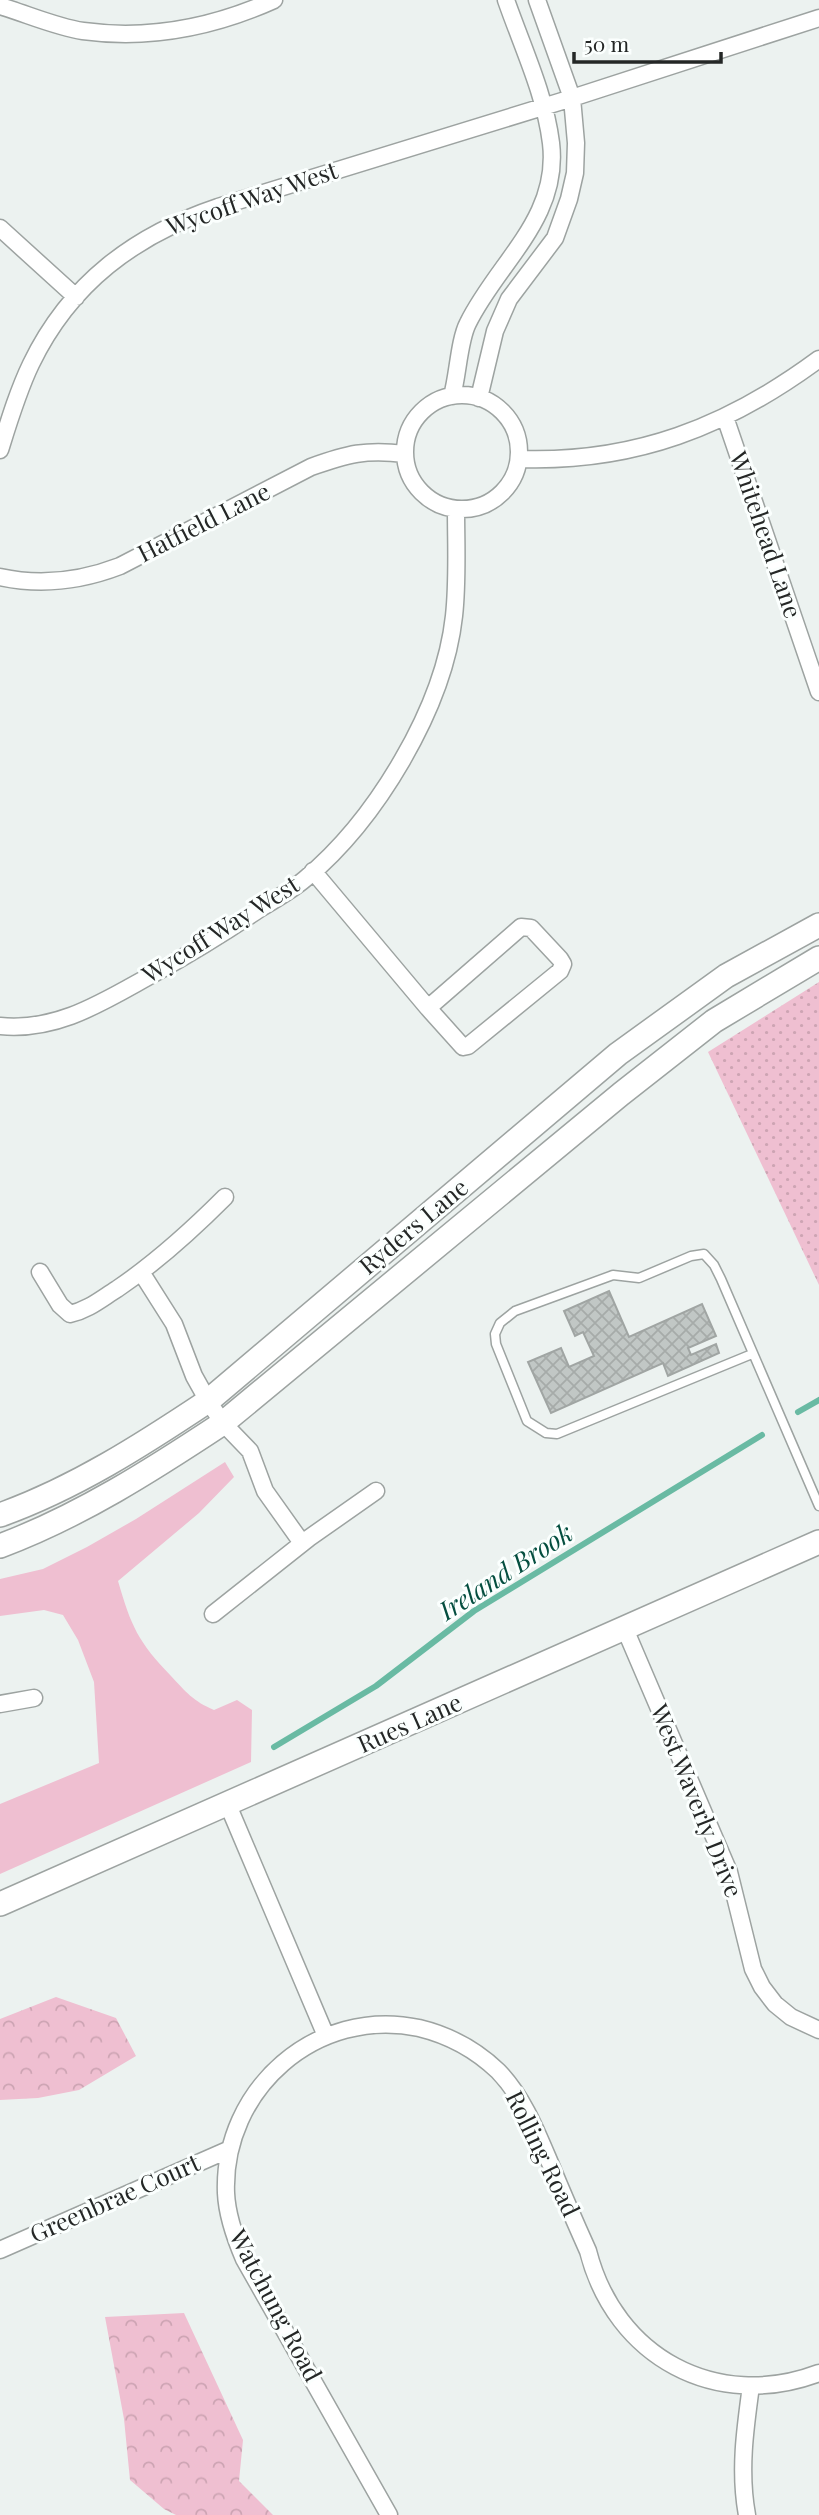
<svg xmlns="http://www.w3.org/2000/svg" width="819" height="2515" font-family="'Playfair Display',serif">
<defs>
<pattern id="forest-crowns" width="20" height="18" patternUnits="userSpaceOnUse" patternTransform="scale(1.75)"><rect width="20" height="18" fill="#efbfd1"/><path d="M2 6a3 3 0 1 1 6 0M12 15a3 3 0 1 1 6 0" fill="none" stroke="#cda4b3"/></pattern>
<pattern id="park-dots" width="8" height="8" patternUnits="userSpaceOnUse" patternTransform="scale(1.75)"><rect width="8" height="8" fill="#efbfd1"/><path d="M2 2h.1M6 6h.1" fill="none" stroke="#cda4b3" stroke-width="1.8" stroke-linecap="round"/></pattern>
<pattern id="building-cross-hatch" width="8" height="8" patternUnits="userSpaceOnUse" patternTransform="scale(1.75)"><rect width="8" height="8" fill="#c1c7c5"/><path d="M0 0l8 8M0 8l8-8" fill="none" stroke="#a6aba9"/></pattern>
</defs>
<rect width="100%" height="100%" fill="#ecf2f0"/>
<path fill="#efbfd1" d="M225 1462 234 1477 199 1513 118 1581C131 1626 138 1642 171 1676 186 1692 193 1701 214 1710L237 1700 252 1710 251 1762 0 1874V1804L99 1763 94 1682 78 1640 63 1615 44 1610 0 1616V1579L43 1569 87 1547 136 1519Z"/>
<path fill="url(#forest-crowns)" d="M56 1997 116 2018 136 2056 79 2090 38 2098 0 2100V2019Z
M184 2313 243 2440 239 2481 273 2515H176L164 2509 130 2480 124 2419 105 2317Z"/>
<path fill="url(#park-dots)" d="M819 982V1285L708 1052Z"/>
<g fill="none" stroke-linecap="round" stroke-linejoin="round">
<path stroke="#69baa3" stroke-width="6" d="M798 1412 819 1400
M274 1747 376 1686 474 1611 762 1435"/>
</g>
<path fill="url(#building-cross-hatch)" stroke="#a0a5a3" stroke-width="2" d="M609 1291 629 1337 702 1304 716 1336 688 1348 691 1355 716 1344 719 1353 668 1376 663 1363 551 1413 528 1362 561 1348 569 1367 594 1356 583 1332 575 1336 564 1311Z"/>
<g fill="none" stroke-linecap="round" stroke-linejoin="round">
<defs>
<path id="lane" d="M752 1354 557 1434 546 1433 527 1421 496 1344 495 1334 500 1323 515 1311 613 1275 639 1278 691 1256 704 1254 714 1265 721 1279 819 1506"/>
<path id="street" d="M0 6C27 14 56 27 83 31 149 40 214 27 274 0
M0 228 76 297
M405 452a57 57 0 1 1 114 0a57 57 0 1 1-114 0Z
M452 396C458 375 459 340 468 323 498 262 560 218 551 143 545 94 522 46 506 0
M479 398 495 331 509 299 555 238 569 199 575 173 576 143 572 98 537 0
M725 417 819 692
M0 450C9 421 18 391 31 364 70 283 135 235 218 207L572 98 819 18
M519 459C634 463 727 427 819 359
M0 577C41 586 81 581 120 566L311 467C347 454 366 449 405 454
M313 871 428 1008
M521 927 531 928 560 959 563 964 560 971 468 1046 463 1047 428 1008Z
M0 1026C60 1032 107 999 157 972 193 952 227 931 261 908 276 899 292 890 305 879 376 820 444 708 454 616 458 580 456 545 456 509
M40 1272 60 1305 70 1314C88 1310 101 1299 117 1289 157 1262 191 1231 225 1197
M141 1272 174 1324 194 1376 208 1401 223 1423 250 1451 265 1491 302 1543
M213 1614 309 1538 376 1491
M625 1629 729 1872 753 1969 762 1987 775 2004 791 2017 819 2030
M0 1704 34 1698
M228 1805 326 2036
M0 2250 230 2149
M389 2515 244 2259C235 2238 227 2216 226 2193 222 2089 317 2006 419 2028 448 2035 476 2050 498 2071 523 2097 536 2130 550 2163 562 2192 575 2222 588 2251 615 2357 716 2412 819 2373
M747 2515C739 2472 745 2429 751 2386"/>
<path id="secondary" d="M0 1515C75 1488 142 1445 208 1401L618 1054 726 976 819 925
M0 1546C80 1516 152 1470 223 1423L621 1094 714 1021 819 958
M0 1904 819 1542"/>
</defs>
<use href="#lane" stroke="#9da3a1" stroke-width="11"/>
<use href="#street" stroke="#9da3a1" stroke-width="19"/>
<use href="#secondary" stroke="#9da3a1" stroke-width="26"/>
<use href="#lane" stroke="#fff" stroke-width="8"/>
<use href="#street" stroke="#fff" stroke-width="16"/>
<use href="#secondary" stroke="#fff" stroke-width="23"/>
</g>
<g text-anchor="middle" stroke-width="6" stroke-linejoin="round" paint-order="stroke">
<g font-size="24" fill="#242726" stroke="#fbfffe">
<text transform="translate(252 199) rotate(-19)" y="8">Wycoff Way West</text>
<text transform="translate(204 523) rotate(-27)" y="8">Hatfield Lane</text>
<text transform="translate(765 535) rotate(71)" y="8">Whitehead Lane</text>
<text transform="translate(221 930) rotate(-32)" y="8">Wycoff Way West</text>
<text transform="translate(414 1227) rotate(-40)" y="8">Ryders Lane</text>
<text transform="translate(410 1724) rotate(-24)" y="8">Rues Lane</text>
<text transform="translate(696 1801) rotate(68)" y="8">West Waverly Drive</text>
<text transform="translate(542 2154) rotate(64)" y="8">Rolling Road</text>
<text transform="translate(115 2199) rotate(-24)" y="8">Greenbrae Court</text>
<text transform="translate(275 2306) rotate(62)" y="8">Watchung Road</text>
</g>
<g font-size="26" font-style="italic" fill="#044e3f" stroke="#fbfffe">
<text transform="translate(506 1572) rotate(-33)" y="9">Ireland Brook</text>
</g>
</g>
<path d="M574 52v10h147v-10" fill="none" stroke="#242726" stroke-width="3.5"/>
<text x="584" y="52" font-size="21" fill="#242726" stroke="#fbfffe" stroke-width="5" paint-order="stroke">50 m</text>
</svg>
